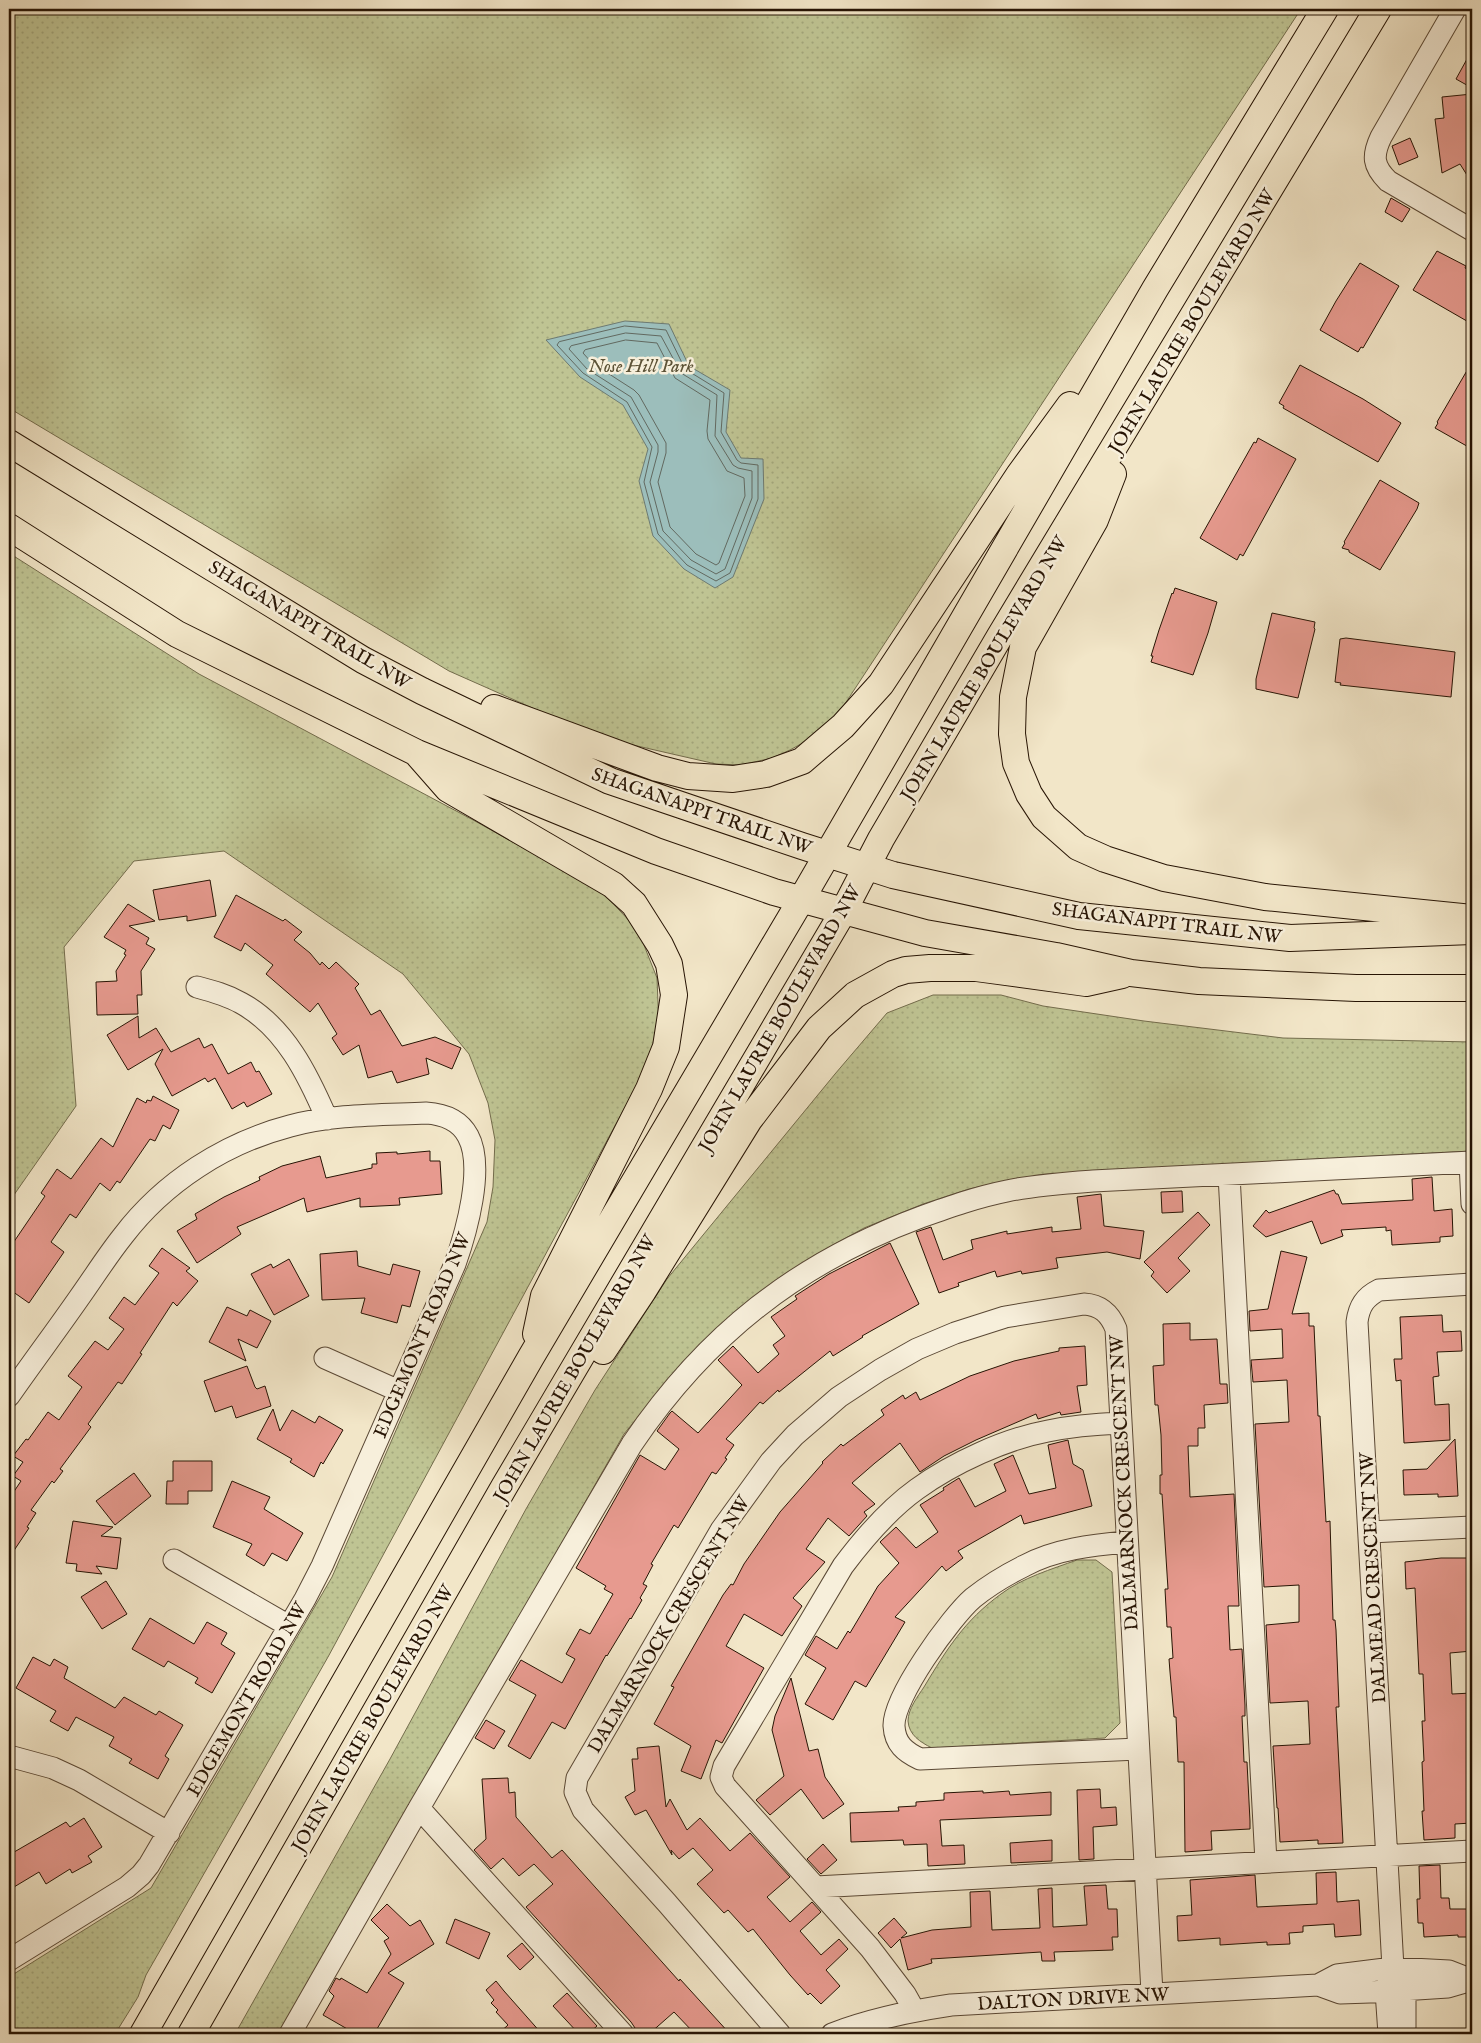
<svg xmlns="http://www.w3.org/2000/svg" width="1481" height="2043" font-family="'IM FELL English',serif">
<defs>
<pattern id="park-dots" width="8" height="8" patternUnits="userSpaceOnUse" patternTransform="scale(1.25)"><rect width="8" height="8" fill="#bfc493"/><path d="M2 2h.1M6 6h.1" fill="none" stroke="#a4a87d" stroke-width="1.8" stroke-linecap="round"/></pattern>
</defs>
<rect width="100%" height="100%" fill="#f2e6c8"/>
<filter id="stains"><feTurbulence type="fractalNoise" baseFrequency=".004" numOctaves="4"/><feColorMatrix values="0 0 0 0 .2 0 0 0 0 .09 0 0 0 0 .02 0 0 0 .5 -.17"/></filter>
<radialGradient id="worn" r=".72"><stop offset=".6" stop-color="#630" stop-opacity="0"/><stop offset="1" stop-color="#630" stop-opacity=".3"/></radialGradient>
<path fill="url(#park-dots)" stroke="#736c4c" d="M9 9H1301L837 716 808 740 790 750 772 758 741 765 716 764 598 737 449 671 9 408Z
M9 553 199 674 475 821 602 892 638 930 657 978 659 1028 650 1061 328 1657 146 1975 138 1997 115 2034H9V1977L151 1888 332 1577 487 1222 493 1187 495 1140 488 1103 469 1054 403 974 224 851 134 861 64 947 76 1106 9 1202Z
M933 995H1001L1043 1006 1144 1021 1283 1038 1472 1042V1151L1173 1167 1018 1178 969 1189 923 1204 864 1228 815 1255 784 1276 655 1396 624 1434 282 2034H235L390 1759 526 1509 595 1390 667 1279 835 1074 887 1013Z
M1077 1560H1096L1112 1572 1120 1723 1105 1738 932 1748C920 1742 909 1735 908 1721 908 1709 918 1696 924 1687 947 1649 964 1621 1001 1594 1022 1578 1052 1569 1077 1560Z"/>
<path fill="#9cbebb" stroke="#6d7a72" d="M625 321 669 324 689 366 730 390 726 432 741 458 763 459 764 499 733 577 715 588 684 569 653 536 639 481 648 449 623 405 580 377 546 340Z"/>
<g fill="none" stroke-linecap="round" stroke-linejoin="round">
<path stroke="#626960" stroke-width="1" d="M625 326 666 330 685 369 724 393 721 432 737 460 741 463 758 465V499L730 573 716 581 687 565 658 534 644 482 652 447 627 402 583 373 557 345 559 342Z
M626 333 661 336 681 373 717 395 715 436 733 465 738 468 752 471V498L725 569 716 574 691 560 663 531 650 482 658 452V445L631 397 587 369 569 349 571 346Z
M626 340 657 343 675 378 710 400 707 431 708 439 727 471 744 478 745 496 719 563 716 565 696 554 670 527 658 482 666 453V443L639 395 634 390 592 363 583 353 585 350Z"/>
</g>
<path fill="#e79a8f" stroke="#271404" d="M1472 50V88L1456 79Z
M1472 94V183L1460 164 1442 173 1435 119 1444 118 1442 97Z
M1410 138 1418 157 1399 165 1392 146Z
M1391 198 1410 209 1402 222 1385 212Z
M1437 251 1466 266 1465 268 1472 272V324L1413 290Z
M1360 263 1399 286 1363 348 1361 347 1358 352 1320 330 1336 301Z
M1472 362V449L1435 428 1438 423 1437 422Z
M1300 365 1363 399 1401 423 1378 462 1283 408 1284 406 1279 403Z
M1258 438 1296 459 1243 556 1240 554 1237 560 1200 538 1254 442 1256 443Z
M1380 480 1419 503 1417 509 1380 570 1349 552V550L1342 548 1345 543 1344 542Z
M1175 588 1217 602 1208 633 1193 675 1151 662 1153 656H1151L1159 630 1172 593 1173 594Z
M1272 613 1315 622 1314 628 1315 629 1298 698 1256 689V679Z
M1346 638 1455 652 1451 697 1340 685 1341 683 1335 682 1340 639Z
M210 880 216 916 187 921V916L159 920 153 890Z
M236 895 283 921 285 919 302 932 294 940 310 953 320 965 322 962 329 969 336 962 359 984 355 988 371 1015 380 1010 402 1046 435 1037 461 1048 452 1069 426 1058 429 1074 397 1083 392 1071 368 1078 359 1045 343 1055 332 1038 337 1034 318 1003 310 1012 266 974 273 965 245 943 241 951 214 937Z
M128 904 155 921 129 926 149 938 146 944 155 949 141 971 142 995H137L138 1014 97 1015 96 982 117 981 116 971 126 955 124 954 126 950 104 937Z
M138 1016 139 1038 156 1028 171 1052 199 1038 204 1048 212 1044 228 1074 251 1062 256 1072 259 1071 272 1094 247 1107 244 1102 232 1109 215 1078 208 1082 205 1078 172 1096 155 1064 163 1049 128 1070 107 1035Z
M153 1096 179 1110 170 1129 163 1125 155 1141 150 1139 120 1183 117 1181 110 1191 100 1183 76 1218 70 1214 51 1242 64 1252 29 1303 9 1289V1249L45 1196 41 1193 57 1169 71 1179 101 1138 113 1147 137 1098 146 1103 147 1100 151 1101Z
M430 1151V1161H440L442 1194 399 1198 400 1205 360 1207V1198L307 1212 304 1198 237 1227 241 1234 197 1263 177 1231 197 1219 195 1214 224 1197 260 1180 259 1177 282 1166 320 1156 326 1178 372 1168V1164H377L376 1153 397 1152V1154Z
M1432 1177 1434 1211 1452 1209 1453 1236 1440 1237V1242L1392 1245 1391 1230 1386 1231V1227L1341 1230 1343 1236 1321 1244 1312 1221 1266 1237 1253 1226 1266 1210 1269 1213 1334 1190 1336 1194H1338L1342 1204 1413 1200 1412 1179Z
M1182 1191 1183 1212 1162 1213 1161 1192Z
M1101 1194 1104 1226 1144 1231 1140 1259 1107 1252 1056 1258 1058 1268 1022 1274 1021 1271 997 1277 995 1271 958 1283 959 1286 939 1293 916 1232 931 1227 943 1260 973 1249 971 1240 1007 1231V1234L1052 1227V1232L1081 1229 1077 1197Z
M1198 1212 1210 1225 1178 1258 1190 1271 1167 1293 1151 1276 1154 1272 1144 1262Z
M890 1243 919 1304 862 1336 863 1337 833 1356 830 1351 779 1392 778 1390 763 1404 760 1402 726 1439 734 1445 725 1458 727 1459 716 1474 712 1472 678 1528 674 1525 651 1564 653 1565 643 1584 647 1586 640 1598 642 1600 631 1619 630 1618 607 1656 606 1655 565 1729 552 1722 530 1759 508 1746 536 1695 509 1680 521 1660 562 1683 575 1659 566 1654 580 1629 590 1634 613 1594 604 1589 606 1586 576 1568 640 1455 665 1470 679 1449 657 1431 670 1413 672 1411 698 1433 742 1385 718 1360 733 1346 758 1373 779 1354 773 1345 785 1336 771 1317 797 1299 795 1296 829 1274Z
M162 1248 190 1268 186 1271 198 1281 177 1306 173 1302 140 1353 142 1354 122 1384 118 1382 88 1424 91 1427 60 1469 63 1471 54 1483 52 1481 31 1510 36 1513 27 1527 29 1528 9 1558V1499L21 1481 13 1476 23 1462 13 1456 26 1439 28 1440 48 1412 59 1420 82 1387 68 1376 95 1341 108 1350 124 1329 109 1318 124 1297 135 1305 159 1273 149 1266Z
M357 1251 358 1266 390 1275 393 1264 420 1271 410 1307 402 1305 397 1323 361 1313 365 1298 322 1300 320 1254Z
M1281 1251 1307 1257 1292 1314 1309 1313V1326H1314L1318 1416H1320L1326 1522 1330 1521 1333 1620H1335L1336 1630 1339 1707H1336L1343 1843 1318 1844V1840L1280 1842 1278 1808H1277L1273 1746 1310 1744 1308 1701 1270 1703 1266 1625 1299 1622V1585L1264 1587 1255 1424 1289 1422 1287 1380 1253 1382 1251 1360 1283 1358 1282 1329 1250 1331 1249 1311 1268 1309Z
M289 1259 309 1296 274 1315 251 1274 271 1264 273 1268Z
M227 1307 247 1316 250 1310 271 1321 257 1348 238 1339 246 1361 209 1342Z
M1442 1315 1443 1332 1461 1331 1462 1351 1437 1352 1439 1376 1433 1377 1435 1405 1449 1404 1450 1440 1404 1443 1401 1380 1396 1381 1394 1359H1402L1400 1317Z
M1190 1323V1340L1217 1339 1220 1384H1227L1228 1403 1204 1405 1205 1428H1198V1446H1188L1190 1497 1234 1494 1239 1606H1228L1230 1650 1242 1649 1245 1705V1716H1242L1244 1762H1247L1250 1821V1829L1211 1831 1212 1850 1185 1852 1184 1762H1178L1176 1717H1174L1170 1672 1169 1659 1173 1658 1171 1627H1167L1165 1589H1168L1162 1494H1160V1475H1162L1161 1435 1158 1405H1155L1153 1366 1164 1365 1163 1324Z
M1085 1346 1087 1385 1077 1386 1081 1412 1061 1415 1060 1412 1038 1419 1036 1414 976 1440 944 1456 920 1472 900 1443 875 1463 852 1483 875 1504 864 1512 867 1516 849 1536 828 1518 806 1549 825 1562 793 1598 802 1606 782 1636 744 1614 726 1646 764 1668 722 1743 716 1740 701 1779 681 1771 691 1746 654 1724 674 1687 671 1686 723 1595 731 1584 733 1585 744 1564 780 1512 823 1463 822 1462 841 1444 843 1446 884 1415 881 1410 903 1395 905 1399 916 1392 920 1400 970 1376 1014 1361 1059 1351V1348Z
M247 1366 255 1387 257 1389 265 1386 271 1406 236 1418 232 1406 215 1412 204 1381Z
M273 1409 280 1431 292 1410 315 1423 319 1416 343 1430 323 1464 321 1462 314 1477 290 1462 292 1459 257 1439Z
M1455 1439 1458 1496 1438 1497V1494L1404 1495 1403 1470 1427 1469Z
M1068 1440 1073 1464 1083 1470 1092 1506 1024 1524 1021 1515 958 1551 963 1558 946 1571 942 1566 895 1617 905 1622 866 1687 855 1681 833 1720 805 1704 826 1668 805 1655 816 1636 837 1649 848 1631 850 1633 878 1586 899 1563 880 1542 896 1527 916 1548 938 1532 920 1505 944 1490 943 1488 959 1478 975 1507 1006 1491 994 1464 1013 1455 1029 1494 1056 1488 1048 1445Z
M173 1461H212V1491H188V1504H166L167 1481H173Z
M134 1473 151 1496 115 1525 96 1501Z
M232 1481 270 1497 264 1509 303 1533 287 1561 272 1553 264 1566 246 1555 252 1544 213 1527Z
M73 1521 113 1527 101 1536 121 1538 117 1569 96 1566 102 1574 76 1571 77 1564 66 1563Z
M1441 1558H1472V1651L1450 1653 1452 1694 1472 1693V1823L1455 1824V1838L1424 1840 1422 1811H1424L1422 1762 1424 1761 1422 1721H1425L1423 1674H1419L1415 1588 1406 1589 1405 1562Z
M106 1581 127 1614 102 1629 81 1597Z
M150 1618 194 1644 207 1622 227 1633 221 1644 235 1653 212 1693 195 1683 198 1678 168 1661 164 1667 132 1649Z
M33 1657 50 1666 54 1659 68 1667 64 1678 115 1708 124 1697 156 1715 159 1711 183 1725 165 1756 169 1759 158 1779 129 1763 132 1759 109 1746 114 1737 76 1717 68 1731 50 1721 56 1711 16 1688Z
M791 1678 809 1751 818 1749 825 1777 844 1804 823 1819 801 1789 770 1815 756 1800 784 1776 772 1730 775 1716Z
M486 1720 505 1731 494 1749 475 1738Z
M659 1746 666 1807 670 1799 687 1830 700 1818 730 1851 750 1833 790 1877 767 1897 790 1922 812 1902 821 1912 800 1931 821 1955 839 1939 848 1949 826 1970 840 1986 821 2004 810 1993 808 1995 790 1975 753 1929 748 1932 728 1910 724 1913 697 1884 713 1870 693 1848 679 1859 671 1850 672 1855 646 1810 635 1815 625 1797 635 1791 632 1759H638L637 1748Z
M508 1778 509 1793 515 1792 516 1817 552 1858 562 1850 679 1981 680 1979 730 2034H695L674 2012 649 2034H639L631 2022 526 1907 553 1884 534 1864 519 1876 503 1858 491 1869 474 1850 486 1839 482 1779Z
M1100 1789 1101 1808 1116 1807 1117 1825 1093 1827 1094 1859 1079 1860 1077 1790Z
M983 1791V1793L1009 1791 1010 1795 1051 1792V1815L940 1820 942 1846 964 1845 965 1864 928 1866 927 1844 904 1845 903 1840 851 1842 850 1813 899 1811 898 1807 916 1806V1802L944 1800V1793Z
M84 1818 102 1847 88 1856 92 1862 72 1873 70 1869 46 1884 39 1872 9 1890V1855L66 1822 70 1827Z
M1052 1840V1861L1011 1863 1010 1843Z
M823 1844 837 1860 821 1874 807 1859Z
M1440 1865 1441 1898H1449L1450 1909H1472V1937H1458V1935L1424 1937 1423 1923H1418L1417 1899H1420L1419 1866Z
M1336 1872 1337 1902 1359 1900 1361 1935 1335 1937 1334 1924 1303 1926V1932L1289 1933 1290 1944 1267 1945V1942L1220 1945V1938L1178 1941 1177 1916 1192 1915 1190 1880 1255 1875 1257 1907 1317 1904 1316 1873Z
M1106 1885 1108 1909H1117L1118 1937H1112L1113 1950 1054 1952 1055 1961H1042L1041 1952 931 1959 932 1963 908 1970 900 1939 891 1948 878 1933 894 1918 907 1933 901 1938 932 1930 971 1927 970 1892 990 1891 992 1930 1040 1928 1038 1889 1052 1888 1053 1927 1087 1925 1084 1886Z
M387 1904 410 1926 420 1920 434 1944 388 1973 404 1983 374 2034H356L323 2015 334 1996 329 1991 336 1978 340 1980 341 1978 367 1993 391 1954 384 1941 389 1938 371 1920Z
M455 1919 490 1933 479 1959 446 1943Z
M522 1943 534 1957 520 1970 507 1956Z
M496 1981 504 1991 542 2034H498L508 2025 496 2012 498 2010 491 2003 494 2000 486 1990Z
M567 1993 597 2026 588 2034H579L553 2006Z"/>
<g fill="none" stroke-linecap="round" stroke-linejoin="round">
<defs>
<path id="minor" d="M1455 9 1381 137C1372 156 1373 166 1388 181L1472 230
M197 987C212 991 227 995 241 1003 285 1027 308 1075 327 1119
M1470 1162 1472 1204
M1229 1175 1266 1862
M325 1358 399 1391
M9 1396C32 1363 56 1331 79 1298 94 1277 107 1256 123 1236 164 1182 225 1143 290 1126 333 1114 381 1115 426 1113 442 1114 459 1119 468 1136 485 1167 466 1233 455 1264L322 1566 305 1599 149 1865 141 1875 127 1887 9 1960
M1370 1532 1472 1527
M1127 1542C1093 1545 1055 1549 1024 1566 1006 1575 988 1586 973 1598 951 1617 893 1697 894 1726 895 1744 905 1752 920 1759L1138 1749
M174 1560 289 1626
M9 1756 53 1768 79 1780 169 1833
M419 1808 623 2034
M816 1887 1472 1851
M1399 1979 1405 1991V2027L1403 2034
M1318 1985 1340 1993 1370 1992 1448 1987 1472 1980
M914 2010 905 1994 870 1948 725 1786 721 1777 724 1766 843 1566C864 1538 889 1509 917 1489 953 1463 1005 1439 1048 1431 1072 1426 1096 1424 1120 1423
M290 2034 419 1808 632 1444C706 1335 797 1263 921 1217 949 1207 977 1197 1007 1191 1035 1185 1065 1183 1093 1181L1472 1162
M780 2034 667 1903 583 1810 575 1792 577 1778 721 1530 771 1461 795 1435 839 1397 880 1370 917 1349 955 1333 1005 1317 1084 1304C1101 1305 1110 1314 1116 1329L1152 1993
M832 2034C871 2019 910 2011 951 2005L1318 1985 1337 1975 1393 1968 1449 1971 1472 1980
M1389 2034 1386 1991 1393 1968 1357 1322C1359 1306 1365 1297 1379 1290L1472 1284"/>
<path id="major" d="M9 443 363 660 422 691 610 781 802 846 893 875 1079 916 1290 938 1472 931
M1113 474 1095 520 1023 647 1013 697 1012 734 1016 763 1029 794 1044 817 1078 847 1105 859 1164 878 1265 897 1472 918
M9 527 177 634 417 753 656 851 774 892 925 933 1056 956 1131 973 1199 981 1356 988H1472
M494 708 657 768 688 776 733 779 766 774 802 761 843 726 881 684 1019 475 1070 405
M419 756 448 789 613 885 634 904 660 945 669 964 674 995 666 1047 649 1089 544 1296 536 1334
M603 1351 643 1291 749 1120 819 1028 855 995 893 974 906 970 930 968H976L1086 983 1122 975
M143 2034 531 1357 801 900 1155 289 1325 9
M191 2034 504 1487 843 912 881 839 1000 636 1378 9"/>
</defs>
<use href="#minor" stroke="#5a4835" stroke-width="23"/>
<use href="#major" stroke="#271404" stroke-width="28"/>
<use href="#minor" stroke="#f7efdb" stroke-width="21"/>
<use href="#major" stroke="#f2e6c8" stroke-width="26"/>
</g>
<g text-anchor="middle" stroke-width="5" stroke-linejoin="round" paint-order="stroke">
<g font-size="19" fill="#271404" stroke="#f7efdb">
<text transform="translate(1191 321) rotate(-59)" y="7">JOHN LAURIE BOULEVARD NW</text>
<text transform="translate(310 624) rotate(31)" y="7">SHAGANAPPI TRAIL NW</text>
<text transform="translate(983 668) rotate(-59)" y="7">JOHN LAURIE BOULEVARD NW</text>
<text transform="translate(702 810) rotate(19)" y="7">SHAGANAPPI TRAIL NW</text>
<text transform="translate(1167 922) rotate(7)" y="7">SHAGANAPPI TRAIL NW</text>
<text transform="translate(779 1018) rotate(-60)" y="7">JOHN LAURIE BOULEVARD NW</text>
<text transform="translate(421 1335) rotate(-67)" y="7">EDGEMONT ROAD NW</text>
<text transform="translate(574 1368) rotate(-60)" y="7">JOHN LAURIE BOULEVARD NW</text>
<text transform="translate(1123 1483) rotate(-93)" y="7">DALMARNOCK CRESCENT NW</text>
<text transform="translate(1372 1578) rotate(-93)" y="7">DALMEAD CRESCENT NW</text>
<text transform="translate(668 1624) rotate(-59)" y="7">DALMARNOCK CRESCENT NW</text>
<text transform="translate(246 1699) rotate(-60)" y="7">EDGEMONT ROAD NW</text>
<text transform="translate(372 1718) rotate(-60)" y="7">JOHN LAURIE BOULEVARD NW</text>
<text transform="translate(1073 1998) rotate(-3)" y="7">DALTON DRIVE NW</text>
</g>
<g font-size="19" font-style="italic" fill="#5c5236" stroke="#f7efdb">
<text x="641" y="372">Nose Hill Park</text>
</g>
</g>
<rect width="1481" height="2043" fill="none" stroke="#f2e6c8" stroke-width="30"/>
<rect x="10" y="10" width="1461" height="2023" fill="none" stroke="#271404" stroke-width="2.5"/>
<rect x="15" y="15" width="1451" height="2013" fill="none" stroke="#271404"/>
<rect width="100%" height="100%" filter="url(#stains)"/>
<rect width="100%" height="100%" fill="url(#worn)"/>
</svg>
